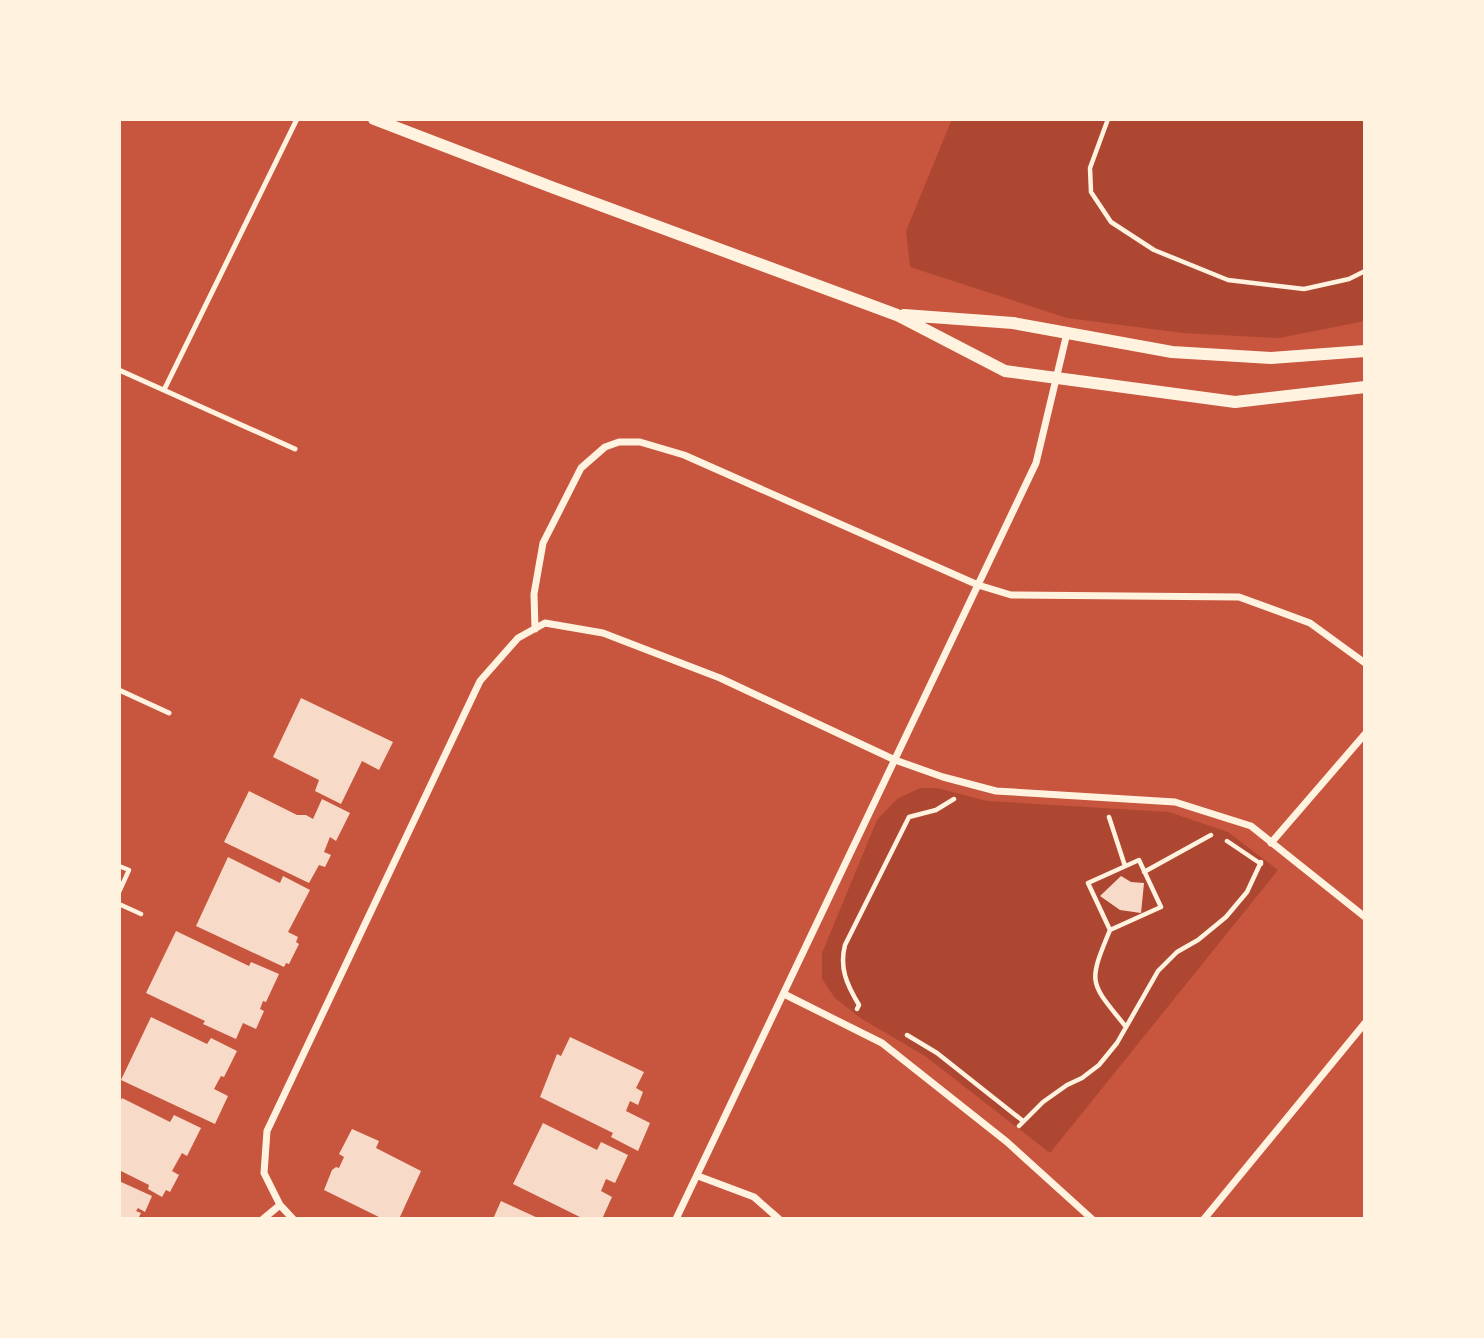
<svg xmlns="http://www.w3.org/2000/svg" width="1484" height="1338" font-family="'Alegreya Sans',sans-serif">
<rect width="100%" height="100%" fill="#c8553d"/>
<path fill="#ae4732" d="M952 119H1365V321L1279 338 1183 333 1067 318 910 267 906 231Z
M920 788H937L987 801 1169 812 1228 832 1278 870 1050 1153 925 1056 862 1019 835 998 822 979V953L877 820 897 799Z"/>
<path fill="#f7dbc8" d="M301 698 393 742 379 770 362 761 341 804 315 791 319 780 273 757Z
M249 791 297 815H306L313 819 322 799 350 813 336 841 330 837 324 852 331 855 325 867 319 865 309 883 224 842Z
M228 857 280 883 283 876 310 890 288 932 298 937 296 942 299 944 289 964 286 963 284 967 196 926Z
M1121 876 1131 882 1144 883 1141 913 1120 910 1100 896Z
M176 931 249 966 251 962 279 974 266 1002 263 1001 260 1009 264 1011 256 1029 243 1023 236 1039 203 1024 205 1021 146 993Z
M151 1017 207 1044 211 1038 237 1051 224 1077 221 1076 214 1089 228 1096 215 1124 121 1080Z
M570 1037 644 1072 636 1088 643 1092 638 1105 630 1101 626 1111 650 1123 638 1151 611 1137 613 1133 540 1097 557 1054 561 1056Z
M122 1098 170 1122 174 1115 201 1128 187 1156 182 1153 172 1171 179 1175 170 1192 166 1190 162 1197 148 1189 149 1185 119 1170V1105Z
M543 1123 597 1150 601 1142 628 1155 615 1183 606 1179 601 1191 612 1197 602 1219H584L513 1184Z
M352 1129 379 1141 376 1148 421 1171 399 1219H383L324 1190 332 1170 336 1167 339 1168 344 1157 339 1154Z
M119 1181 152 1196 145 1212 138 1208 136 1211 141 1213 138 1219H119Z
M501 1201 540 1219H493Z"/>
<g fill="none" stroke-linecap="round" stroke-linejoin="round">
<path stroke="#fff3e0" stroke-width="4.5" d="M1108 119 1090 168 1091 192 1111 222 1154 250 1228 280 1304 289 1349 279 1365 271
M1109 817 1125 866
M1227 841 1261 864
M1139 860 1161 907 1110 930 1088 883Z
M119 866 129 870 119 892
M1144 872 1211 835
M119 904 141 914
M1110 930C1087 985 1090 982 1126 1027
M857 1009 859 1005C847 985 839 968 845 945L909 817 936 810 954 799
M907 1035 937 1053 1023 1121
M1019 1126 1043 1102 1067 1085 1082 1078 1099 1065 1117 1043 1158 971 1177 952 1198 940 1226 917 1247 892 1261 862"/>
<path stroke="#fff3e0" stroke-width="5" d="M119 370 295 449
M164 390 297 119
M119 690 169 713"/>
<path stroke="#fff3e0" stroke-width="7" d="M535 629 534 594 543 543 581 468 605 447 619 442H640L684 455 978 585 1011 595 1239 597 1310 623 1365 663
M1271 843 1365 734
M784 994 882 1043 1007 1142 1092 1219
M698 1176 754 1197 779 1219
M263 1219 280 1205
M293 1219 280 1205 264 1173 267 1131 480 681 518 638 545 623 603 633 720 678 895 760 943 777 996 791 1175 802 1251 826 1365 917
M676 1219 1036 463 1067 333
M1204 1219 1365 1023"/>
<path stroke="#fff3e0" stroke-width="12" d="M374 119 554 188 897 315 1005 371 1235 402 1365 387
M904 315 1013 323 1172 352 1271 358 1365 351"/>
</g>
<rect width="1484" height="1338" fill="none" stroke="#fff3e0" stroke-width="242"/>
</svg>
